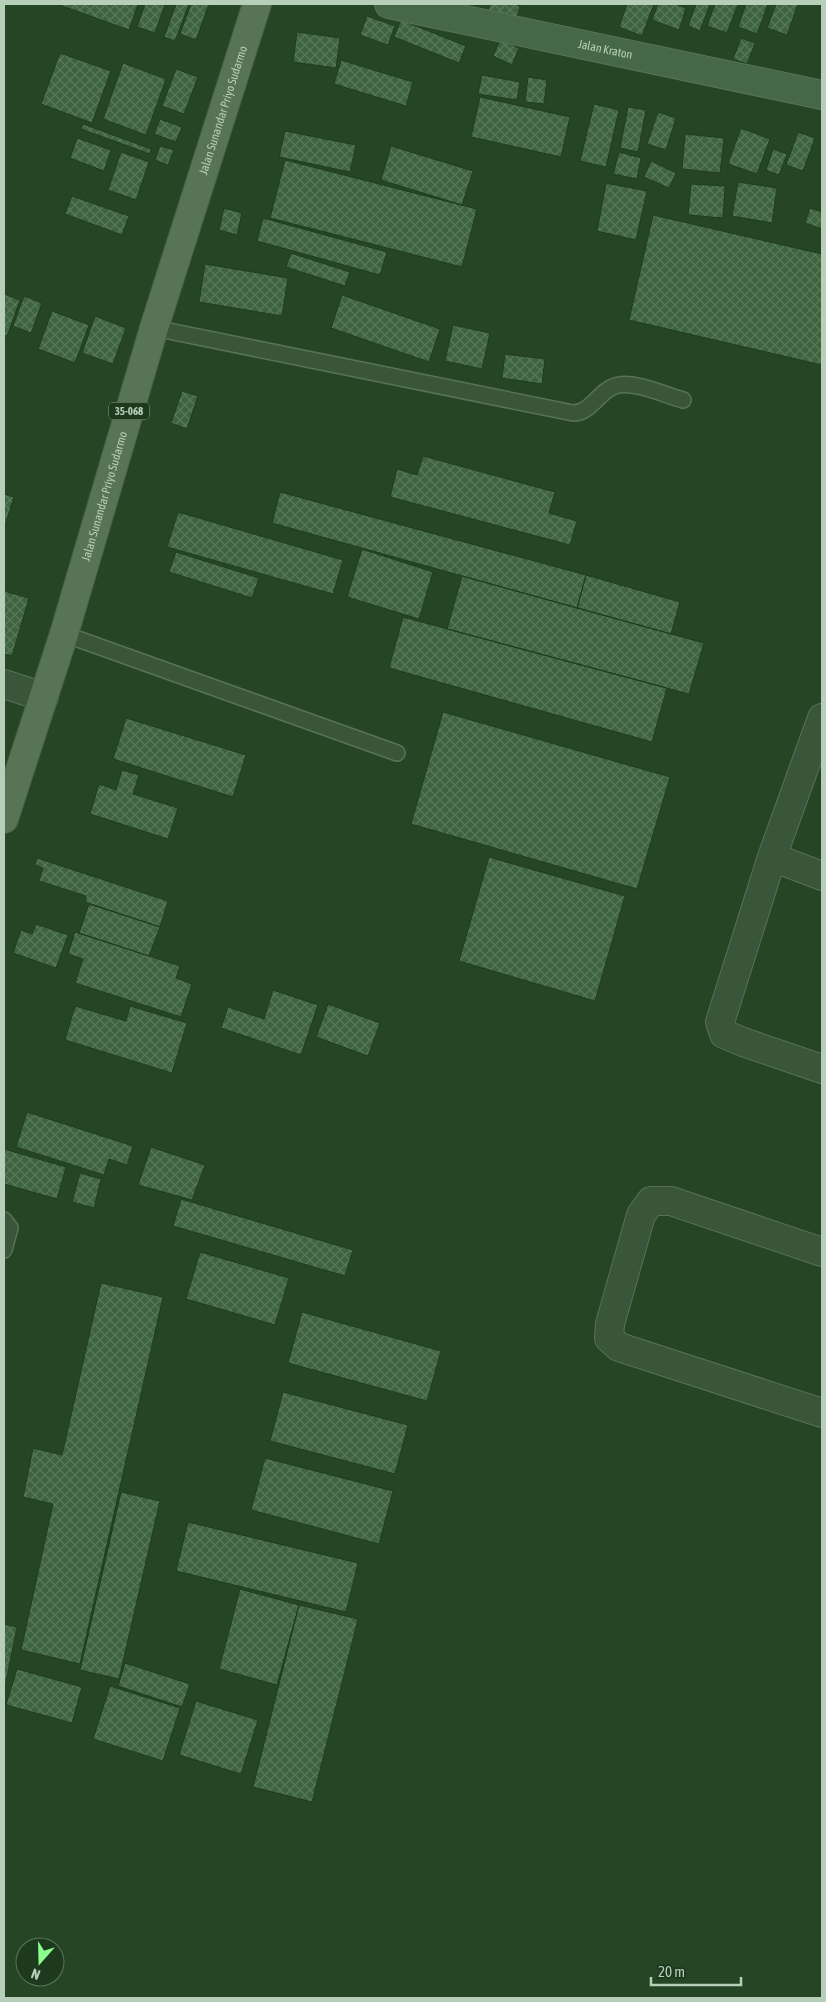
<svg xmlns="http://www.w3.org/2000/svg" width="826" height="2002" font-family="'Asap Condensed',sans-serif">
<defs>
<pattern id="building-cross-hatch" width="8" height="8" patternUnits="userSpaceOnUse" patternTransform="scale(1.25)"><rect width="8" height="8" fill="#3e633f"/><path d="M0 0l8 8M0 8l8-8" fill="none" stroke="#587859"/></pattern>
</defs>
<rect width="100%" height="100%" fill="#254525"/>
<path fill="url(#building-cross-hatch)" stroke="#203c20" d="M57 4H138L129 30Z
M145 4H165L155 33 137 27Z
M176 4H189L175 41 164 37Z
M191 4H209L196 40 180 34Z
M490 4H514L520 6 516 20 488 10Z
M627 4H654L642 36 619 27Z
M658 4H675L686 8 679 30 652 20Z
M696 4H710L700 31 688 26Z
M715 4H738L727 33 707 26Z
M746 4H768L757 34 738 27Z
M776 4H798L787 35 767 28Z
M367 16 395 26 388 45 360 35Z
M401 20 466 46 459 63 394 37Z
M297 32 340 38 336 68 293 62Z
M741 38 755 43 747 64 733 59Z
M500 40 519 48 512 65 493 56Z
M60 53 111 71 92 123 41 104Z
M341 60 413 82 406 106 334 84Z
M123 63 166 79 146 135 103 119Z
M176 69 198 77 184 114 162 106Z
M482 75 520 82 517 100 478 94Z
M528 77 547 80 544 104 525 102Z
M480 97 570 117 561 157 471 137Z
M594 104 619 110 606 167 580 161Z
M628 107 646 110 638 152 620 148Z
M658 112 676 118 666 150 647 144Z
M160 119 182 127 176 142 154 134Z
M83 124 151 149 150 154 81 129Z
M741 128 770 139 757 174 728 164Z
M285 131 356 145 350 172 279 157Z
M798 132 815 138 803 171 786 165Z
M685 134 724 138 720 173 682 169Z
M77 138 111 150 104 171 70 158Z
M160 146 174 150 168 165 155 160Z
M391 146 473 171 462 205 381 180Z
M773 149 787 154 779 175 766 170Z
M121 152 149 162 136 200 108 190Z
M619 152 641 158 637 179 613 174Z
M285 160 477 209 462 267 270 218Z
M651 161 676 173 669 188 644 177Z
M738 182 777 188 772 223 732 216Z
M606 183 647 191 636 240 597 231Z
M691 184 725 186 723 218 688 215Z
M72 196 129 216 122 235 65 214Z
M224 208 242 213 237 235 219 230Z
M810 208 822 212V229L805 223Z
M653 215 822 254V365L629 320Z
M263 218 387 252 380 275 257 241Z
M291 253 350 272 345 286 286 267Z
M205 264 288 278 282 316 199 302Z
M4 294 20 300 7 336 4 335Z
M342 295 440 329 429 362 331 328Z
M24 296 42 303 31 333 13 326Z
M52 311 89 325 75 363 38 349Z
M95 316 126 328 113 364 82 353Z
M453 325 490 333 482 369 445 361Z
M505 354 545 359 542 384 502 378Z
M182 391 198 396 187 429 171 423Z
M423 456 555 492 549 513 577 521 570 545 390 497 397 469 417 475Z
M280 492 586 575 577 608 272 523Z
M4 494 14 497 4 529Z
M178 512 343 560 333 594 167 547Z
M362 549 433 572 419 619 347 597Z
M176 552 259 578 252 598 169 572Z
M586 575 680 602 671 634 577 608Z
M462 576 704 643 689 694 447 629Z
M4 591 29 598 12 656 4 654Z
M403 617 667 688 652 742 389 668Z
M443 712 670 777 637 889 411 824Z
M126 718 246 755 233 797 113 759Z
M122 770 139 775 133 794 178 808 168 839 90 814 99 784 116 790Z
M489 857 625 896 595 1001 459 961Z
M37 858 168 901 160 927 85 902 86 896 39 881 43 868 35 865Z
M89 904 160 927 149 956 79 933Z
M36 924 68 935 56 968 13 953 21 930 32 934Z
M75 932 180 966 176 978 192 984 181 1017 75 983 83 959 68 954Z
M273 990 318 1005 301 1055 221 1028 228 1007 264 1019Z
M328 1004 380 1023 368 1056 316 1037Z
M75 1006 126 1021 130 1006 187 1023 172 1073 65 1040Z
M27 1112 133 1146 127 1165 109 1159 104 1175 16 1147Z
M151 1147 205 1165 192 1200 138 1185Z
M4 1149 66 1167 57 1199 4 1184Z
M80 1173 101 1179 94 1208 72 1202Z
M181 1199 353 1250 345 1276 173 1226Z
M200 1252 289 1278 275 1325 186 1299Z
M101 1283 163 1297 80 1664 21 1650 53 1504 23 1497 33 1448 62 1455Z
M302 1312 441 1351 427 1401 288 1363Z
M283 1392 408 1425 395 1474 270 1441Z
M265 1458 393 1491 379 1544 251 1510Z
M121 1492 160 1501 119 1679 80 1670Z
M188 1522 358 1563 346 1612 176 1571Z
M240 1589 299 1605 277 1685 219 1669Z
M299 1605 358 1619 312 1802 253 1787Z
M4 1624 17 1627 4 1692Z
M125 1663 190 1684 182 1707 118 1686Z
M17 1669 82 1687 72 1723 6 1705Z
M110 1686 180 1708 163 1761 93 1739Z
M196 1701 258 1720 241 1774 179 1755Z"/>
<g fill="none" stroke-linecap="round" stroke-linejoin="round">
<defs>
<path id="lane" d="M154 328 573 413C591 413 599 391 615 386 633 380 665 395 683 400
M64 634 397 753
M4 1220 10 1228 4 1250"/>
<path id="street" d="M4 684 44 697
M822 718 772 857 720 1022 724 1034 743 1042 822 1069
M772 857 822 876
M822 1252 671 1201H651L641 1215 610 1324 609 1338 619 1347 822 1413"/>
<g id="secondary">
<path id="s1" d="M389 4 822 95"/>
</g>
<g id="primary">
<path id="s2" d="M4 819 64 634 154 328 257 4"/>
</g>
</defs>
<use href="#lane" stroke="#587258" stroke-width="18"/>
<use href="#street" stroke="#587258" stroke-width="30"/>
<use href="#secondary" stroke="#587258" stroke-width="30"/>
<use href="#primary" stroke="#435e43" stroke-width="30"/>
<use href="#lane" stroke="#39553a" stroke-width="15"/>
<use href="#street" stroke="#39553a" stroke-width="28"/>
<use href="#secondary" stroke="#476848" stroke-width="28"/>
<use href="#primary" stroke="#587457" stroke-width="28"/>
</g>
<g text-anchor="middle" stroke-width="4" stroke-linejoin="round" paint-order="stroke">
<rect fill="#1e3a1e" stroke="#89a28a" stroke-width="1" x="109" y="402.5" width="40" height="17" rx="4"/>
<g font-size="11" font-weight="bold" fill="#b7ceb8">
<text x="129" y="415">35-068</text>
</g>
<g font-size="12" fill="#b7ceb8" stroke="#1e3a1e">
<text dy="4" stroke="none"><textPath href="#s1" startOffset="221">Jalan Kraton</textPath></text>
<text dy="4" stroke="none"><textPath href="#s2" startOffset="742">Jalan Sunandar Priyo Sudarmo</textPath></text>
<text dy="4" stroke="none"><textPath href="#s2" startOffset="338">Jalan Sunandar Priyo Sudarmo</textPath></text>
</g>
</g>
<rect width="826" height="2002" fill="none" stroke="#b7ceb8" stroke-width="10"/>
<g transform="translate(40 1962) rotate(200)"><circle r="24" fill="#1e3a1e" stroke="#5b755c"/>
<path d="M0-4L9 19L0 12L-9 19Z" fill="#8bff8e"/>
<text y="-8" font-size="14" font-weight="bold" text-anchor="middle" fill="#b7ceb8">N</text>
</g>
<path d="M651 1977v8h90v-8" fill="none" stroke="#b7ceb8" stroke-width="2.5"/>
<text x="658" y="1977" font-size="15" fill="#b7ceb8" stroke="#1e3a1e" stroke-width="4" paint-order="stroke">20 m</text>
</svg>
